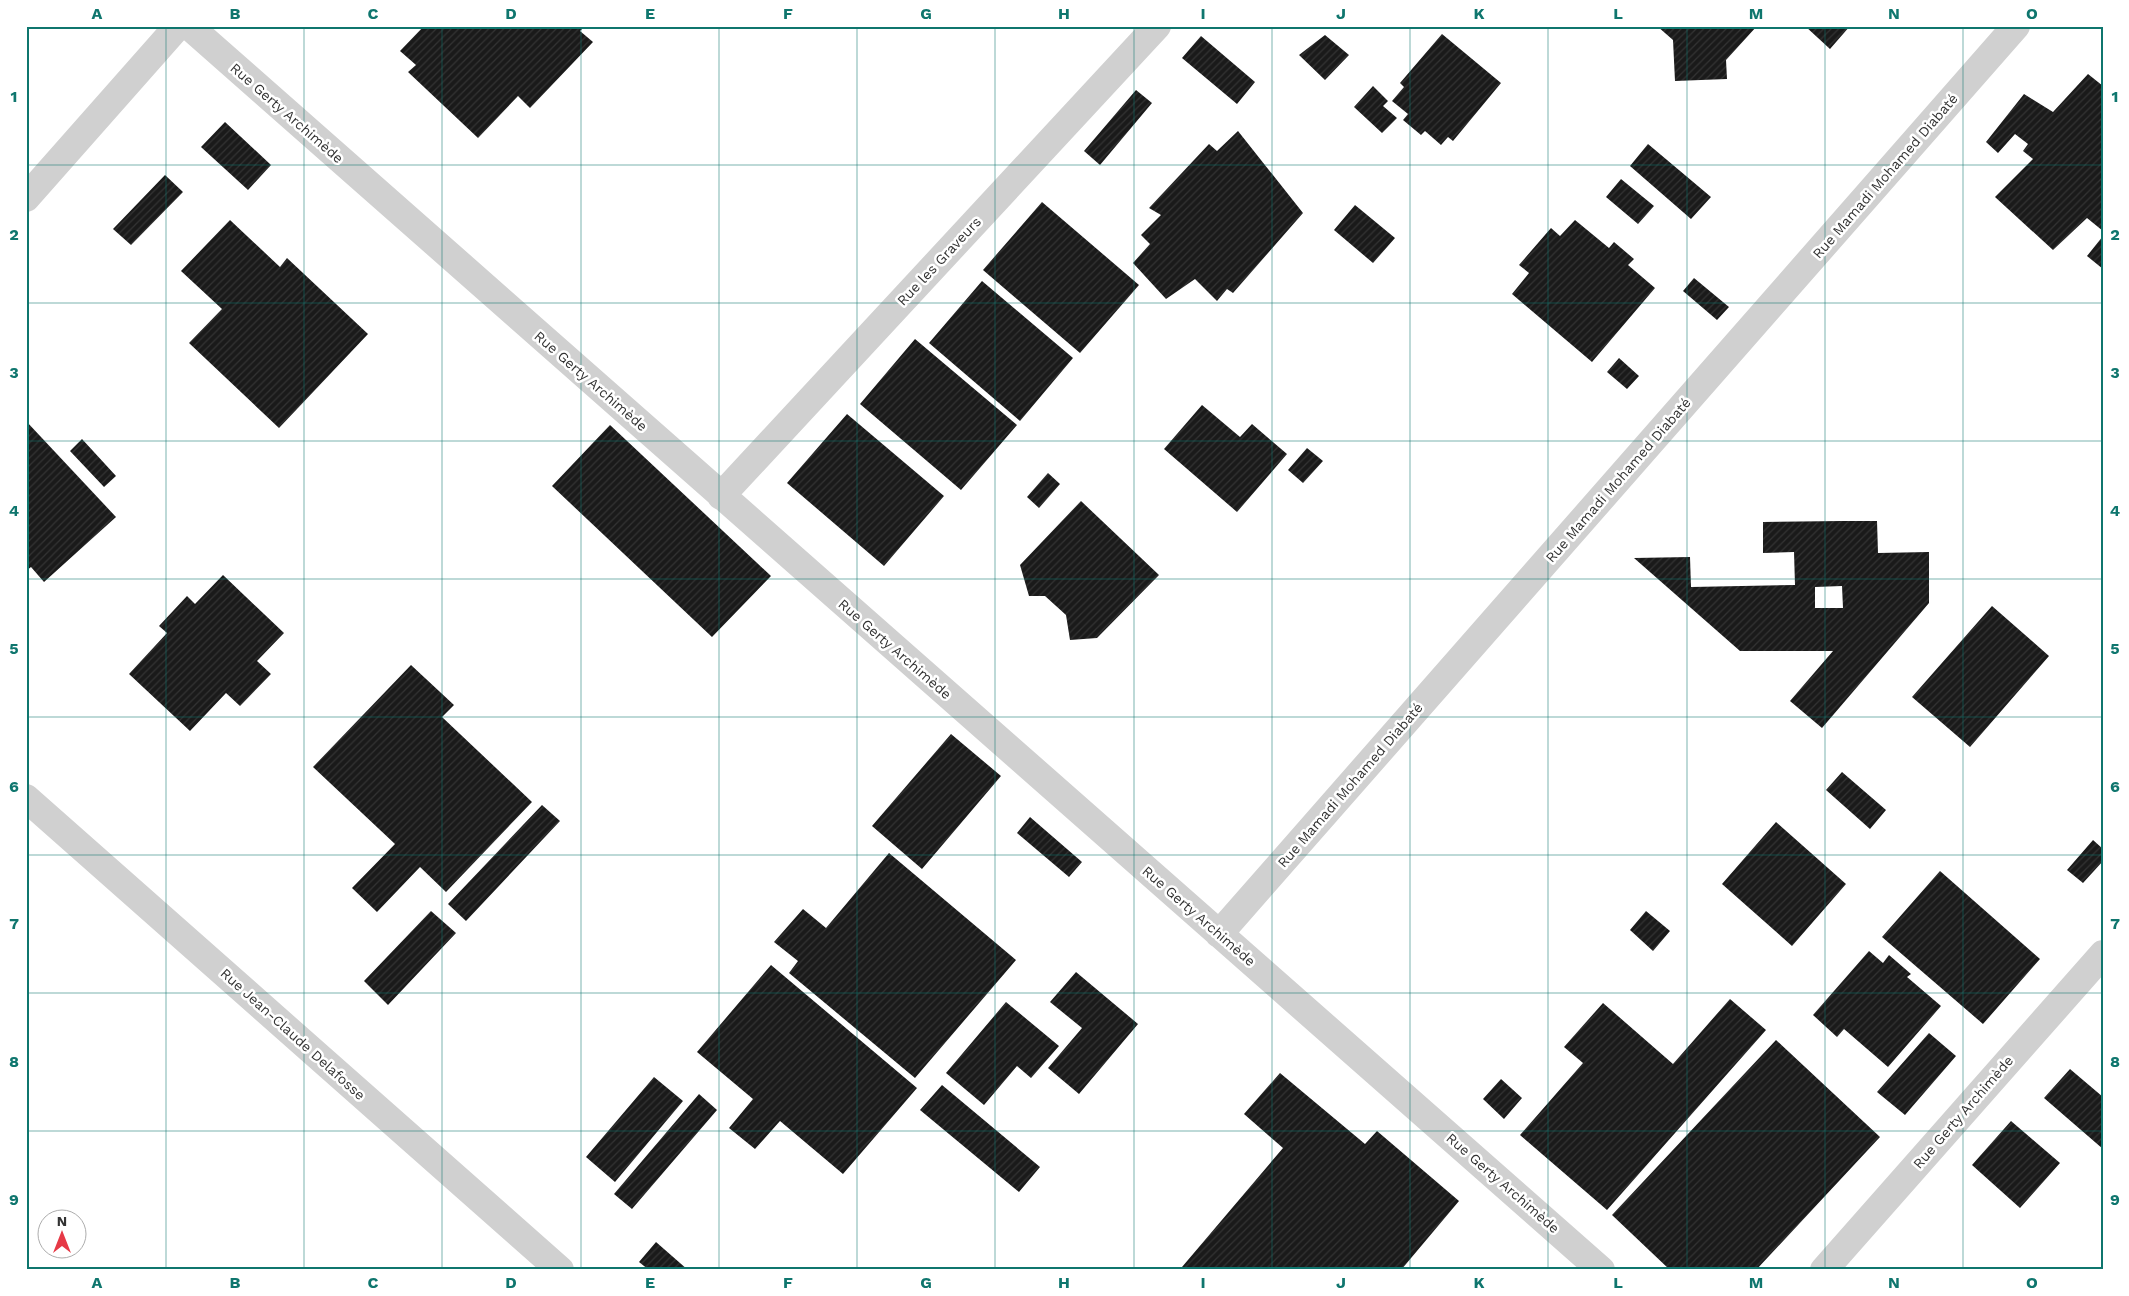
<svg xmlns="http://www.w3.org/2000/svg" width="2129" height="1296" font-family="'Work Sans',sans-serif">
<defs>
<pattern id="building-hatch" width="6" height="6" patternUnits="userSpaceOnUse" patternTransform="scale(1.25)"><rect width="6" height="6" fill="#1a1a1a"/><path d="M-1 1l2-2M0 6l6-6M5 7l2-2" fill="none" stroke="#333"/></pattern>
</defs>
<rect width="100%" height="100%" fill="#fff"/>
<path fill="url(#building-hatch)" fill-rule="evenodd" d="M424 26H585L580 31 593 42 530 108 518 96 478 138 408 72 416 65 400 51Z
M1657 26H1757L1726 60 1727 79 1675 81 1673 40Z
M1805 26H1850L1830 49Z
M1442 34 1501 83 1453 141 1448 137 1441 145 1425 131 1421 135 1403 120 1408 114 1392 101 1404 87 1400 83Z
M1325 35 1349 55 1325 80 1299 55Z
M1201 36 1255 82 1237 104 1182 58Z
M2088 74 2103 86V231L2087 218 2053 250 1995 197 2033 159 2023 151 2028 144 2015 134 1998 153 1986 142 2024 94 2053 112Z
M1373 86 1388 101 1383 106 1397 118 1382 133 1354 107Z
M1136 90 1152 103 1100 165 1084 151Z
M225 122 271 165 248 190 201 147Z
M1238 131 1303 213 1233 293 1227 289 1217 301 1195 279 1166 299 1133 263 1150 244 1141 235 1161 215 1149 208 1209 144 1217 151Z
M1648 144 1711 197 1691 219 1630 166Z
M165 175 183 192 131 245 113 229Z
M1621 179 1654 206 1638 224 1606 197Z
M1042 202 1139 285 1080 353 983 270Z
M1355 205 1395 238 1373 263 1334 230Z
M230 220 280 267 287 258 368 334 279 428 189 343 222 309 181 271Z
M1575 220 1609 248 1614 242 1634 259 1628 265 1655 288 1592 362 1512 294 1529 273 1519 265 1551 228 1560 236Z
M2103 236V269L2087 256Z
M1694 278 1729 307 1717 320 1683 291Z
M982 281 1073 358 1020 421 929 343Z
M915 339 1017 425 961 490 860 404Z
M1619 358 1639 376 1627 389 1607 372Z
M1202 405 1240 437 1252 424 1287 454 1237 512 1164 449Z
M847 414 944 496 884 566 787 483Z
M26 421 116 517 44 582 31 567 26 571Z
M610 425 771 576 712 637 552 486Z
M82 439 116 476 104 487 70 451Z
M1307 448 1323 461 1303 483 1288 470Z
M1048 473 1060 484 1039 508 1027 497Z
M1081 501 1159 575 1097 638 1070 640 1066 615 1045 596H1029L1020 565Z
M1842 521H1877L1878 553 1929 552V603L1822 728 1790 701 1833 651H1740L1634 558 1690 557 1691 587 1795 585 1794 552 1763 553V522ZM1842 586 1843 608H1815V587Z
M223 575 284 633 257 661 271 674 240 706 226 693 190 731 129 674 167 633 159 626 187 596 195 604Z
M1992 606 2049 656 1970 747 1912 697Z
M411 665 454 705 442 717 532 802 446 892 420 867 377 912 352 888 395 844 313 767Z
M951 734 1001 776 922 869 872 826Z
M1842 772 1886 810 1870 829 1826 790Z
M542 805 560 821 466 921 448 904Z
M1030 817 1082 862 1069 877 1017 833Z
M1776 822 1846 884 1792 946 1722 884Z
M2093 840 2103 849V861L2083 883 2067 870Z
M889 853 1016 960 915 1078 789 973 798 961 774 942 803 909 826 928Z
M1940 871 2040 959 1983 1024 1882 937Z
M431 911 456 933 388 1005 364 981Z
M1646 911 1670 931 1653 951 1630 930Z
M1869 951 1883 963 1889 955 1911 974 1907 977 1941 1006 1888 1067 1844 1029 1837 1037 1813 1015Z
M771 965 917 1088 843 1174 780 1121 755 1149 729 1128 753 1099 697 1052Z
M1076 972 1138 1024 1079 1094 1048 1068 1082 1028 1050 1002Z
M1730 999 1766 1030 1607 1210 1520 1135 1583 1063 1564 1047 1603 1003 1673 1064Z
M1006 1002 1059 1046 1031 1078 1017 1066 984 1105 946 1073Z
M1929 1033 1956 1056 1905 1115 1877 1092Z
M1776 1040 1880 1137 1756 1270H1670L1612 1215Z
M2070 1069 2103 1097V1149L2044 1098Z
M1280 1073 1365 1144 1377 1131 1459 1201 1401 1270H1185L1182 1267 1283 1148 1244 1114Z
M654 1077 683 1101 615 1182 586 1157Z
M1501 1079 1522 1098 1504 1119 1483 1099Z
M942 1085 1040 1167 1019 1192 920 1110Z
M699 1094 717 1110 632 1209 614 1194Z
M2011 1121 2060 1163 2020 1208 1972 1165Z
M656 1242 688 1270H649L639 1262Z"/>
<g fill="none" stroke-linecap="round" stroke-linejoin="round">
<path stroke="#d0d0d0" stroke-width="28" d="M189 26 1601 1270
M26 198 178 26
M721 496 1157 26
M26 798 560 1270
M1219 934 2016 26
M1824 1270 2103 954"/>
</g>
<path fill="none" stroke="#0f766e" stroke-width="1" stroke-opacity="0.55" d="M166 26V1270M304 26V1270M442 26V1270M581 26V1270M719 26V1270M857 26V1270M995 26V1270M1134 26V1270M1272 26V1270M1410 26V1270M1548 26V1270M1687 26V1270M1825 26V1270M1963 26V1270M26 165H2103M26 303H2103M26 441H2103M26 579H2103M26 717H2103M26 855H2103M26 993H2103M26 1131H2103"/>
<g text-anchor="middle" stroke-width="5" stroke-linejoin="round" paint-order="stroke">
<g font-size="14" fill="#333" stroke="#fff">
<text transform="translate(287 113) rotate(41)" y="5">Rue Gerty Archimède</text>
<text transform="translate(1885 176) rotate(-49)" y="5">Rue Mamadi Mohamed Diabaté</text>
<text transform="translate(939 261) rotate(-47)" y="5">Rue les Graveurs</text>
<text transform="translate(591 381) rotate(41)" y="5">Rue Gerty Archimède</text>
<text transform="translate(1618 480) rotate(-49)" y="5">Rue Mamadi Mohamed Diabaté</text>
<text transform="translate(895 649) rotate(41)" y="5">Rue Gerty Archimède</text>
<text transform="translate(1350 785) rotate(-49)" y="5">Rue Mamadi Mohamed Diabaté</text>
<text transform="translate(1199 916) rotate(41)" y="5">Rue Gerty Archimède</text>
<text transform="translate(293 1034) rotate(42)" y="5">Rue Jean-Claude Delafosse</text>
<text transform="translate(1963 1112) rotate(-49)" y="5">Rue Gerty Archimède</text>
<text transform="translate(1503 1183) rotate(41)" y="5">Rue Gerty Archimède</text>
</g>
</g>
<rect width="2129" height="1296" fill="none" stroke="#ffffff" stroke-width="55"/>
<g transform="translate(62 1234)"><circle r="24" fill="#ffffff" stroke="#adadad"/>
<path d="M0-4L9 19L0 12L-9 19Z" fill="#e63946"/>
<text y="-8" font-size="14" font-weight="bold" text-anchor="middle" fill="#333333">N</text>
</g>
<rect x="28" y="28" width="2074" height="1240" fill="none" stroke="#0f766e" stroke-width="2"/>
<g font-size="16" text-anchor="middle" font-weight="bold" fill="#0f766e">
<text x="97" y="19">A</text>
<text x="235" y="19">B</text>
<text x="373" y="19">C</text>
<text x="511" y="19">D</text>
<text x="650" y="19">E</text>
<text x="788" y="19">F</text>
<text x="926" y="19">G</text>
<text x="1064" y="19">H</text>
<text x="1203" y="19">I</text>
<text x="1341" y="19">J</text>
<text x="1479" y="19">K</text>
<text x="1618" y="19">L</text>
<text x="1756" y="19">M</text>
<text x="1894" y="19">N</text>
<text x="2032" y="19">O</text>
<text x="14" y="102">1</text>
<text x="2115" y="102">1</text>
<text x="14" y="240">2</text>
<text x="2115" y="240">2</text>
<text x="14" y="378">3</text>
<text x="2115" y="378">3</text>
<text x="14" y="516">4</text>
<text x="2115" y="516">4</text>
<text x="14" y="654">5</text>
<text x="2115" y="654">5</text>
<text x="14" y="792">6</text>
<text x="2115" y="792">6</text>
<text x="14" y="929">7</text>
<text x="2115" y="929">7</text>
<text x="14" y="1067">8</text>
<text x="2115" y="1067">8</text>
<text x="14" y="1205">9</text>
<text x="2115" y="1205">9</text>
<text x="97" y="1288">A</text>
<text x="235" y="1288">B</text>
<text x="373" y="1288">C</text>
<text x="511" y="1288">D</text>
<text x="650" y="1288">E</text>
<text x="788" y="1288">F</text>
<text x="926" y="1288">G</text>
<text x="1064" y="1288">H</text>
<text x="1203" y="1288">I</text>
<text x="1341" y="1288">J</text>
<text x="1479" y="1288">K</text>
<text x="1618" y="1288">L</text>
<text x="1756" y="1288">M</text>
<text x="1894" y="1288">N</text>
<text x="2032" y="1288">O</text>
</g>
</svg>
